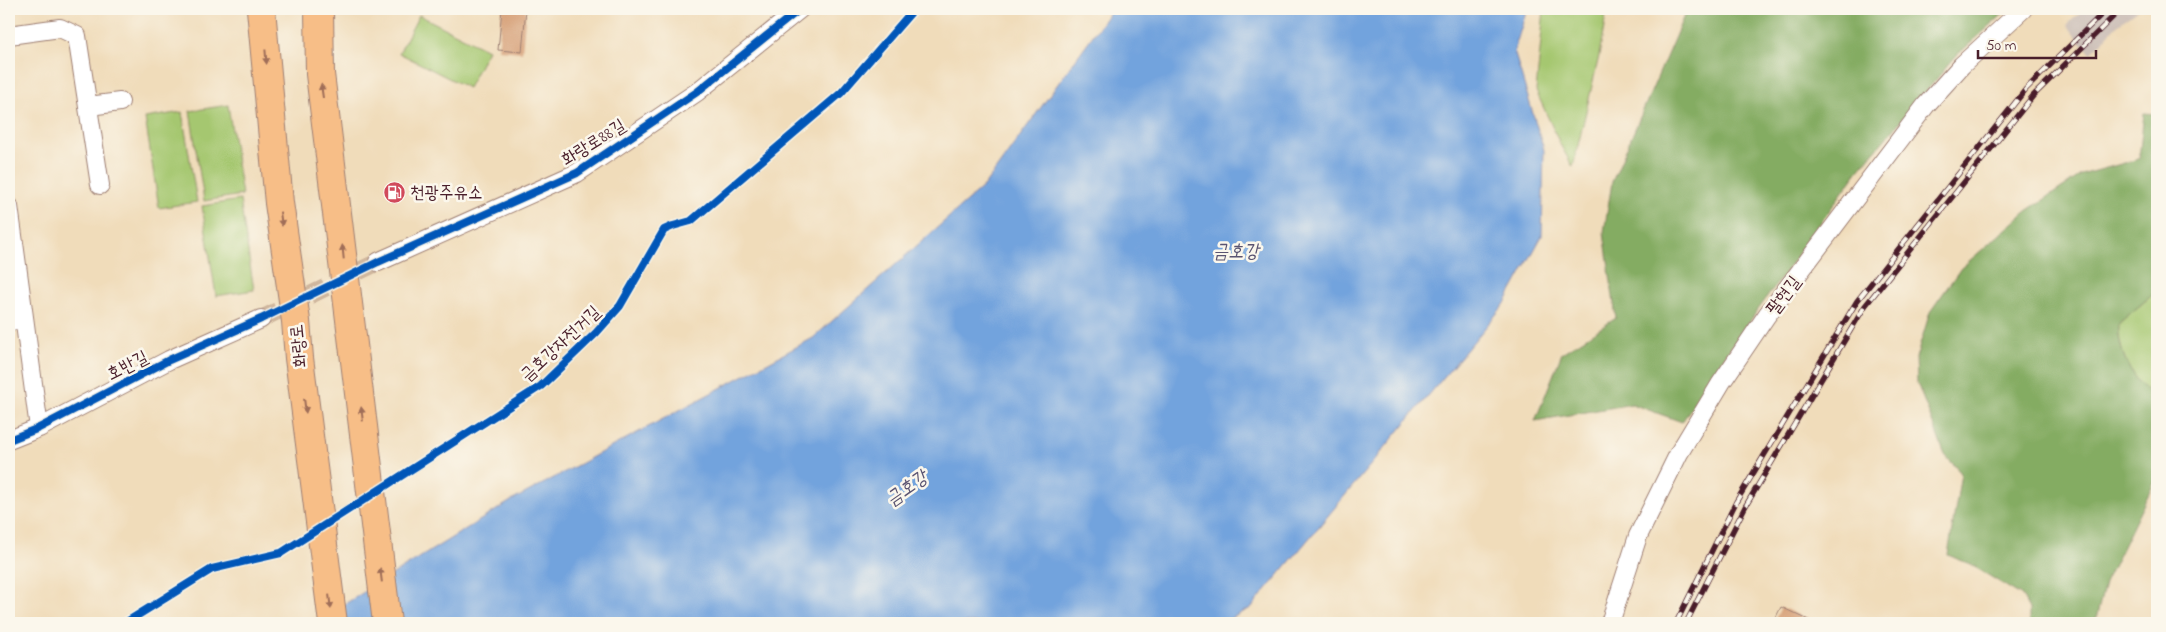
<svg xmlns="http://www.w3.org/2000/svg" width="2166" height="632" font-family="'Indie Flower','Poor Story',sans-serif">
<rect width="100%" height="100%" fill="#fbf7ec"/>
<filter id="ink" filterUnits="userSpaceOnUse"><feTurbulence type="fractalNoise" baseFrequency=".02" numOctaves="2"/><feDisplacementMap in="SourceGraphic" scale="10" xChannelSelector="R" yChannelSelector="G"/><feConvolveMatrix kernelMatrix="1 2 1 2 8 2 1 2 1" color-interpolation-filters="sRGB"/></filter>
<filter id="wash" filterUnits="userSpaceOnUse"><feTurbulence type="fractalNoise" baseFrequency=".0096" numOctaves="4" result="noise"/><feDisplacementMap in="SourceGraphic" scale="20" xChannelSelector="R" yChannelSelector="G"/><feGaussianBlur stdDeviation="1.12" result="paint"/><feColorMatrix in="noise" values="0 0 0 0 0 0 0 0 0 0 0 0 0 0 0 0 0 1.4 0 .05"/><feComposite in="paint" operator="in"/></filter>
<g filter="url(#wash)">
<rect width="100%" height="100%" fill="#f0dcba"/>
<path fill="#cec1b9" d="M2084 9H2139L2116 26 2091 54 2067 25Z"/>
<path fill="#a5c770" stroke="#78734e" d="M1544 9H1607L1599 56 1573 167 1561 146 1536 91Z
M419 15 488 50 468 88 399 53Z
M228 105 242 195 204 201 190 111Z
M182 112 197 202 159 208 145 118Z
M240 200 254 290 216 296 202 206Z
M2157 291V396C2133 388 2116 347 2119 323Z"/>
<path fill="#84ac62" stroke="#676646" d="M1687 9H2009L1957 55 1857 172 1717 367 1682 422 1632 404 1535 421 1562 353 1616 318 1604 232 1612 182Z
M2144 113 2157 114V291L2119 323C2116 347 2133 388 2157 396V477L2105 583 2095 623H2029V609L2022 596 1970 564 1948 555 1961 473 1945 455 1917 383 1916 358 1930 312 1961 268 2027 211 2081 175 2139 159Z"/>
<path fill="#72a3dd" stroke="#5e6184" d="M1112 9H1527L1514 51 1544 150 1542 236 1504 305 1251 608 1222 623H314L511 501 813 338 984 186Z"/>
<g id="blocks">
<path fill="#d69f76" d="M502 9H526L522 52 498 50Z
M1781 607 1815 623H1773Z"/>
</g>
</g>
<g filter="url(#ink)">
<use href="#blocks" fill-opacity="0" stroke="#9d7e72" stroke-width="1"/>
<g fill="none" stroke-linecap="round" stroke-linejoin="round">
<path stroke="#cfb69d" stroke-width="18" stroke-dasharray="18 9" stroke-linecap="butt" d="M261 319 378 262"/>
<defs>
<path id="street" d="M9 35 60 28 77 36 100 185
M89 106 120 102
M9 206 39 428
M378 262 577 173 697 92 800 9
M9 322 23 317
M9 440 39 428 169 360 261 319
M1610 623 1638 536 1679 453 1721 383 1767 315 1926 105 1962 65 2023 9"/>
<path id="primary" d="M261 9 279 203 296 321 299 358 333 623
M319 9 320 74 387 623"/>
</defs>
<use href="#street" stroke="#9d7e72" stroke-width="20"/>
<use href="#primary" stroke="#9d7e72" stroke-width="30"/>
<use href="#street" stroke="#fff" stroke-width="18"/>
<use href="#primary" stroke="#f7be87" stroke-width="28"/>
<defs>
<path id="rail" d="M1676 623 1736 502 1857 301 2026 89 2107 9
M1686 623 1745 507 1865 306 2033 96 2121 9"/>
</defs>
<use href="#rail" stroke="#4a1f2b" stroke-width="5.5"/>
<use href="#rail" stroke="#fbf7ec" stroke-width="4" stroke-dasharray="11" stroke-linecap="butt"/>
<defs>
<path id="cycleway" d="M9 440 39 428 169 360 261 319 378 262 577 173 697 92 800 9
M125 623 212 569 281 553 541 386 596 333 620 306 664 230 673 226 691 221 841 93 914 9"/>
</defs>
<use href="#cycleway" stroke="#fbf7ec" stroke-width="11"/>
<use href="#cycleway" stroke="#0057b8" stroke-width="8"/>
</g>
<defs><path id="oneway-solid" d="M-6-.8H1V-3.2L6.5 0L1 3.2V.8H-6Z" transform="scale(1.25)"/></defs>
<g fill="#a06e59">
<use href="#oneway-solid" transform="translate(266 57) rotate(85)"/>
<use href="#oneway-solid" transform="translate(322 91) rotate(-98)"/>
<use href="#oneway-solid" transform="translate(281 219) rotate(82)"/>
<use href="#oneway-solid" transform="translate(343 252) rotate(-96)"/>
<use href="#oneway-solid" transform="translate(305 406) rotate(83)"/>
<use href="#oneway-solid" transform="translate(362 414) rotate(-97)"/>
<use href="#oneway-solid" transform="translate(381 575) rotate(-97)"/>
<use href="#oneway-solid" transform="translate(330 602) rotate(83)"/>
</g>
</g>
<defs>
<symbol id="fuel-disc" viewBox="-11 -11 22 22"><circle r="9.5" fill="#d1495b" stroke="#fbf7ec"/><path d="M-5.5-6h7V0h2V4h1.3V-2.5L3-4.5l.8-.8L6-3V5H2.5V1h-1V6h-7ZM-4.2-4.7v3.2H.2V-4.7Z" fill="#fff"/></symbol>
</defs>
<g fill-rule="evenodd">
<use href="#fuel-disc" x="382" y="180" width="25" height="25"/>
</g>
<g text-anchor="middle" stroke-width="5" stroke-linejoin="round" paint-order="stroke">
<g font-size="18" fill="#4a1f2b" stroke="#fbf7ec">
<text transform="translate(593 142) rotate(-32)" y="6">화랑로88길</text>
<text transform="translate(1783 295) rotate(-53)" y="6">팔현길</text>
<text transform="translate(560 343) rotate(-43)" y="6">금호강자전거길</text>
<text transform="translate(298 346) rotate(-96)" y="6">화랑로</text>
<text transform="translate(127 365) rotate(-27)" y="6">호반길</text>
</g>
<g font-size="18" fill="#4a1f2b" stroke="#fbf7ec" text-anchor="start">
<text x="410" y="198">천광주유소</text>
</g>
<g font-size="19" font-style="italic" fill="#5a5472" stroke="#fbf7ec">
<text x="1236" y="257">금호강</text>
<text transform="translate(906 487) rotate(-35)" y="7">금호강</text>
</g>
</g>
<rect width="2166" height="632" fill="none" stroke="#fbf7ec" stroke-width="30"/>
<path d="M1978 50v8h118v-8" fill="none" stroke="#4a1f2b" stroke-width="2.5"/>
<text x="1986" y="50" font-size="15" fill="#4a1f2b" stroke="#fbf7ec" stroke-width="4" paint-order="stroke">50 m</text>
</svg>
